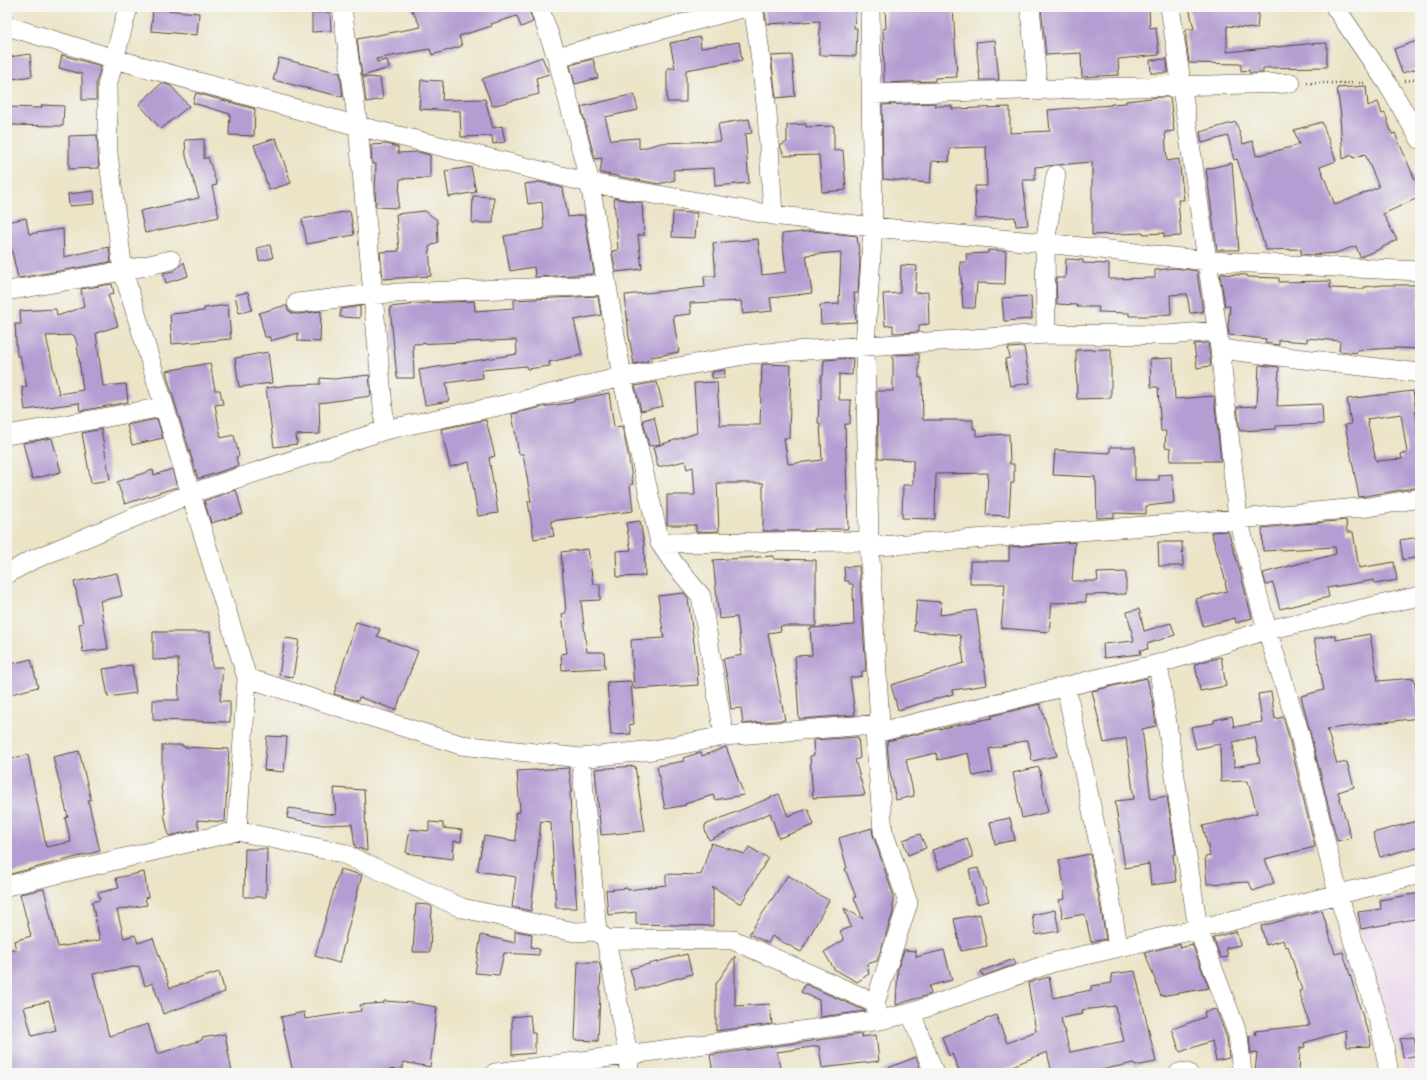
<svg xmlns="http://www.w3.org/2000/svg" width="1427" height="1080" font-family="'Balsamiq Sans',sans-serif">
<rect width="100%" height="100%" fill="#f6f6f2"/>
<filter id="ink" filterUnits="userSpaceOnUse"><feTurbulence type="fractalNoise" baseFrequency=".025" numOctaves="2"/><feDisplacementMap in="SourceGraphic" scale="8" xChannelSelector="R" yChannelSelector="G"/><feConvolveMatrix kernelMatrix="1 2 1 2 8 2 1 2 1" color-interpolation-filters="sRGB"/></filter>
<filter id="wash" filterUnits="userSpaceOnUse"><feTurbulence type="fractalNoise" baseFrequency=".012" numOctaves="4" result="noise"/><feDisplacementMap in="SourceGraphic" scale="16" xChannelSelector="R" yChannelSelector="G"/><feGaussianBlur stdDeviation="0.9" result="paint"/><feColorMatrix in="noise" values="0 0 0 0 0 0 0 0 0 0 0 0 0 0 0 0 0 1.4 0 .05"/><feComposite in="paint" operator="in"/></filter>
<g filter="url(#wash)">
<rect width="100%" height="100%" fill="#ebe4c7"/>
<path fill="#e9d2ed" d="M1420 898V1073H1406L1354 913Z"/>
<g id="blocks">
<path fill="#b49dd2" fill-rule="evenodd" d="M410 7H528L533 22 521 27 517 16 491 24 492 26 459 36 462 46 432 55 430 49 376 59 377 62 387 60 389 68 362 76 357 39 421 27Z
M764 7H856L854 28H857L856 56 819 55 820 21 767 24Z
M885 7H953L957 77 935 78V81L884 83 883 29 886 28Z
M1041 7H1149L1150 28 1156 27 1159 55 1118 59 1119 75 1082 77 1081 53 1046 55Z
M1189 7H1259L1257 29 1227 26V52L1307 44 1327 43V67L1263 68V73H1249V70L1241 71V64L1189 63 1186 40V29H1194Z
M153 9 199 13 197 35 151 31Z
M330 12 331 31 312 32V13Z
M700 37 701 48 739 42 742 60 686 70V102H667V68H675L670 43Z
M995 40 999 80H980L976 42Z
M1420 40V68L1402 73 1394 49Z
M30 54 32 76 12 79 9 57Z
M62 55 101 66 96 83V100H82V74L59 68Z
M792 55 795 96 776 98 771 56Z
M542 57 549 74 536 78 539 94 492 106 482 79Z
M279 58 340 73 343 97 273 80Z
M593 59 598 78 575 84 570 65Z
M1167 59 1168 73H1151L1150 60Z
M363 77 380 78 383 99 366 102Z
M421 80 443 81 442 100 485 99 493 128 502 126 505 142 493 144 492 136 461 137 460 111 419 109Z
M162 83 171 86 189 106 161 129 139 104Z
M1366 86 1368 106 1378 102 1382 114 1385 113 1392 134 1395 133 1416 182 1420 179V197L1383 214 1397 240 1375 251 1360 257 1356 246 1336 253 1311 255 1301 254V249L1266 250 1237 159 1234 160 1228 136 1202 143 1200 132 1236 122 1243 144 1253 141 1256 156 1299 145 1294 130 1322 122 1336 161 1320 167 1335 205 1379 187 1365 154 1353 158 1352 155 1343 159 1340 117 1341 116 1337 88Z
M196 93 255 109 254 136 229 135 230 114 193 103Z
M634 94 638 110 605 117 611 140 639 138V149L661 143 721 141 718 124 749 119 752 133 745 134 749 183 715 186 714 168 673 170 675 180 659 184 600 173 602 158 595 159 581 107Z
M1160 97H1170L1174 131 1165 132 1167 161 1179 159 1184 200H1178L1181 236 1164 237V233L1144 234V233L1092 235V162L1035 167V180H1023L1028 225 1016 226 1015 217 976 219 975 186H987L986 147 950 148 949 162 932 161 930 183 883 179 882 105 935 103V106H952V109L1010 107V133L1050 131 1048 110 1111 105V104L1126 103V101Z
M42 105 64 106 63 126 7 125V107L41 108Z
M806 124V127L834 126V151L843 150 846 190 822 192 819 155 784 156 780 146 787 142V125Z
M97 135 99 168 69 169V136Z
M276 138 291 183 269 190 254 145Z
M204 139V159L208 157 217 185 212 186 219 217 145 233 140 211 199 198 186 156 185 140Z
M386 144 398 147V153L419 152 430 155V178L400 179 398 208 376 207 375 191 376 164H372L371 145Z
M1232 163 1239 250H1217L1206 169Z
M471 167 476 192 449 197 445 171Z
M540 182 563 188 568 217 584 215 594 274 535 277 534 267 510 271 504 236 544 229 542 202 528 204 525 184Z
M94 191 95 204 69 206 68 194Z
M473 196 494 197 493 223H472Z
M614 198 642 203 644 235H638L642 269 616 272 612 251 618 250Z
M350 211 354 235 307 244 302 219Z
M425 211 437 220 438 242 429 247 431 276 383 279 380 252 399 251 396 214Z
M673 212 697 213 695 238 672 237Z
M26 218 29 234 63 229 64 257 109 247 111 262 18 278 7 229V222Z
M814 231 857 236 860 260 858 293H854L856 322 821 324 820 305 839 304 841 252 806 255 812 293 770 298 772 311 743 314 741 301 690 303 691 314 673 316 679 352 651 357 652 360 634 364 629 337 625 295 705 287 704 276H716L713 243 758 239 762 275 786 272 782 234Z
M270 245 273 258 259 261 257 248Z
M988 250 1006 251 1005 284 977 283 975 308H963L960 262H967L966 254 988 253Z
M1066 259 1083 260V263L1109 264V279L1155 278V270L1175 268 1197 271 1203 312 1190 313 1187 294 1170 295 1171 314 1148 316H1129V313L1098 312 1099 307H1077V305L1057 304 1056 278H1065Z
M184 262 188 276 166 283 163 273 174 271Z
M901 265 917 266 915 293 928 292 929 324 919 325V332L893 333V325L885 326 883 294 900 293Z
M1220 274 1247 275 1248 277 1279 278V282L1330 281V288L1364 289V287L1383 285H1419L1418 327H1420V349L1398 348 1357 350 1356 353 1339 351 1340 341 1307 338V342L1279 340V345L1265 343 1266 339 1229 335 1228 327 1230 306H1225Z
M112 284 114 294 108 295 118 326 96 333 103 386 126 384 128 402 80 411 79 403 25 410 22 387H27L20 356H17L15 324H21L20 311 56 309 57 316 84 307 81 289ZM74 335 77 344 83 390 59 394 46 336Z
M248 292 252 310 239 313 235 295Z
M598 296 601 315 574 320 582 355 549 362 550 366 527 369 526 366 482 370 483 378 446 383 449 401 425 405 419 370 517 354 516 340 413 344 414 378H397L390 307 427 303 474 301 475 311 514 308V300Z
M1031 296 1032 319 1004 321 1002 298Z
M228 305 231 339 172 344 170 314 204 311V308Z
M283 306H287L288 310 292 313 298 314 321 311 320 342 298 341V333L270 341V337H265L259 313Z
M360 306V318L340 317 341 309Z
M1208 343 1211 366 1197 368 1194 344Z
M1024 347 1030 383 1010 386 1005 359 1010 358 1008 348Z
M1111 349V398L1077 399 1076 350Z
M268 352 272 383 239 387 235 358Z
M919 354V378H922L923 420H973V429H976V436L1009 434 1010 464H1014V483H1011L1009 516 986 515 988 473 936 474 935 519 902 518 903 485H913V460L878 458 877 391H893V355Z
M853 358 852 375 839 374V400H851L850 424H845L848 529H813V531H763V483H717L719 531 696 532V525H667V495H695L693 467 687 469 685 461 658 467 653 447 697 433 694 383 717 382 720 425H760L762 364 791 365 789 438H784L788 464 822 460 820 423H818L819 399H821V376H823L824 360Z
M1173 358 1175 399 1214 396 1221 461H1170L1171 448 1165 447 1166 431H1161L1158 387H1151L1150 359Z
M210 363 215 390H220L223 404 215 405 221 438 234 435 239 456 236 457 238 466 198 479 169 383 166 371Z
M1259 365 1279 367 1277 406 1322 404 1323 424 1276 426V429L1240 431 1237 407 1257 406Z
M725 370 724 378H712V372Z
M369 375 371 396 319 403 320 434 296 435 297 444 274 447 266 388 289 385 320 384V378L334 379Z
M657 382 663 406 641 411 635 386Z
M1413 391 1420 448V487L1359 497 1345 425 1351 424 1347 399ZM1401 414 1407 453 1401 454 1402 459 1376 461 1367 419Z
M609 393 614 427 622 426 628 454 633 484 630 485 633 511 551 521 554 536 534 539 528 501H531L523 454H519L512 414 543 407 574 402V400Z
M654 417 660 444 649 446 643 420Z
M157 419 163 438 132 445 127 425Z
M486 420 495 456 489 458 498 513 478 516 469 462 450 467 441 429Z
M101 429 110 480 91 483 82 433Z
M52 438 61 472 32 479 23 443Z
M1110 447H1135V480H1159V475L1172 474 1174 503 1146 506V514L1114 513V517L1097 518 1096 481H1095V477L1053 475 1055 450 1110 453Z
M172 469 177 487 125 504 117 482 153 470 154 475Z
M236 490 243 514 211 523 204 501Z
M1346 520 1347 532H1353L1359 568 1394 562 1397 580 1375 584 1374 580 1327 588 1329 597 1280 609 1273 583 1266 585 1263 573 1336 554 1335 547 1263 551 1262 528Z
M640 521 644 544 645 576 617 577 616 551 631 550 626 523Z
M1228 531 1238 564 1252 618 1236 623 1235 618 1203 626 1196 599 1227 591 1225 583 1226 582 1211 532Z
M1420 537V557L1403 560 1400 540Z
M1075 542 1072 581H1098L1097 573 1126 572V594L1085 595 1086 602 1052 603 1049 632 1001 628 1005 584H970V561H1009V547Z
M1158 542H1182L1183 566H1159Z
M588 549 593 584H600V600L581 601 587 652H604L605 668 562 670 561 654 567 653 562 614 566 613 561 552Z
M774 556V559L816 560V626H780L781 631 768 633 785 720 743 724 741 708 731 709 728 683 723 659 742 655 737 617 719 619 713 560Z
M859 566 866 671H862V676L850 678 855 715 799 719 795 656 812 655 810 628 854 625 853 584H849V581H845L844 567Z
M117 573 122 596 100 601 108 649 83 652 79 624 83 623 74 582Z
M684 593 688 598 697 666 698 685 634 689 631 640 664 638 658 596Z
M917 600 941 602 940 615 976 610 987 685 952 690 953 694 898 710 891 685 964 663 960 635 914 631Z
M1139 609 1144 631 1171 623 1175 635 1147 644 1148 649 1140 650 1141 654 1104 658 1103 644 1134 641 1127 612Z
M356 622 380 629 377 636 418 651 396 710 359 697 358 701 334 694Z
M153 632H210L212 667H223L220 701H230V722L153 720V700H179L178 659 153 660Z
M1370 634 1378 681 1414 678 1419 718 1327 729 1337 764 1347 762 1354 787 1338 792 1351 838 1337 841 1301 696 1324 690 1314 639 1335 635 1336 640Z
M285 638 299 640 293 677 279 675Z
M1221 657 1226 686 1200 691 1195 664Z
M31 659 38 687 7 695V665Z
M132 665 136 693 108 697 103 669Z
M1147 678 1153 703 1156 726 1142 729 1151 799 1167 796 1176 854H1173L1176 882 1151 885 1149 864 1125 868 1115 801 1134 799 1126 738 1104 743 1092 691Z
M631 681 634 724 629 725 631 734 611 735 607 682Z
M1271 692 1275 719 1283 717 1288 734 1315 847 1265 859 1274 883 1253 891 1249 882 1207 884 1205 857 1210 856 1203 826 1257 813 1248 781 1221 782 1220 744 1196 749 1191 727 1214 723V720L1232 716 1234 727 1262 722 1258 694ZM1255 737 1260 762 1234 767 1233 742Z
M1040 704 1057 756 1032 761 1028 740 989 749 993 772 973 776 968 753 938 760 936 753 906 760 914 796 896 800 889 767 887 741 952 726 992 718 991 716Z
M267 736 287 737 284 772 264 770Z
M858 737 860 758 855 760 865 795 813 798 810 756 814 755 813 740Z
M162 745H183V747L229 749 225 822 197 820 199 829 169 836 164 814 165 813 161 787H162Z
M726 747 744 795 715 800 713 795 685 804 686 805 665 809 657 766 684 761 683 758 701 752 702 756Z
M79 751 91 800H88L100 851 7 875V759L28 755 46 847 71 842 65 818 68 817 53 757Z
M635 766 645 831 601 835 595 769Z
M1039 767 1048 812 1022 818 1013 773Z
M569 768 572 792H570L572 844 577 908H556L551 822 541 821 531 911 512 907 516 877 477 871 484 836 516 841 515 813 520 812 517 771Z
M334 788 364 790 367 851 355 847 352 824 323 825 287 818 289 808 336 815Z
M779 794 788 816 808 809 814 825 779 838 770 813 709 840 705 830V825Z
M1010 818 1015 840 995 844 990 822Z
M1420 820V846L1380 857 1373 833Z
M429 822 443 823V828L462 830 461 842 454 841 453 859 406 853 410 829 429 831Z
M872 828 873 835 893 894V913L877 961 867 964 869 974 857 982 834 969 824 952 844 940 840 931 851 927 844 908 863 919 854 898 856 897 845 869 847 868 839 838Z
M920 834 926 848 908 855 903 840Z
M967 838 972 853V858L939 869 932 850Z
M711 843 745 854 749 847 768 858 741 904 713 887V926L636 924V912L608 915 606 890 627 888 628 890 666 885V874L701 875Z
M245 849H267L266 897H244Z
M1090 854 1099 898 1106 939 1091 942 1085 914 1063 918 1059 900 1065 899 1064 892 1065 891 1059 860Z
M978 868 989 901 977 904 969 870Z
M340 869 362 875 339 963 315 956Z
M144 872 148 897 145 898 147 905 117 910 124 938 135 935 138 943 153 938 170 988 219 972 225 992 163 1014 153 983 145 986 139 966 93 974 109 1036 148 1024 157 1054 202 1040V1038L225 1034 232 1073H11L7 1056V948L16 950 14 941 31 936 20 894 44 889 58 947 100 940 92 902 100 900 98 893 119 888 116 878ZM49 1001 56 1030 32 1036 24 1007Z
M788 875 815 893 829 900 801 952 772 936 768 943 749 934Z
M1420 893V918L1361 929 1358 912 1381 909 1380 900Z
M416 904 429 905 432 907 430 952H413Z
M1055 910 1059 931 1036 935 1032 915Z
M1322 910 1335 954 1343 952 1366 1027H1367L1370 1036 1371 1046 1347 1047 1346 1030 1304 1043 1305 1047 1300 1048 1299 1073H1255L1257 1053 1251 1054 1249 1036 1256 1035 1255 1031 1310 1025 1299 991 1302 990 1288 946 1285 947 1283 940 1266 945 1261 926Z
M980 914 987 946 961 951 954 919Z
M515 931 532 934 531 947 539 949V955L504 953 499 975 475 973 481 935 515 943Z
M1236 931 1240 945 1226 948 1228 957 1221 958 1213 938Z
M1180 944 1181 948 1192 944 1209 988 1161 996 1145 953Z
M904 950 916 951V957L944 950 952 980 929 986 931 994 896 1005 898 968Z
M687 954 692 974 636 990 630 969Z
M735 956V1006L770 1004 772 1024 716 1031V984Z
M1014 959 1016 964 983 976 981 971Z
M578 962H599L601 970 598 1041 575 1040Z
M1135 971 1156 1062 1135 1066 1134 1063 1086 1073H1052L1047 1052 995 1073H960L952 1054 949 1056 942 1037 996 1015 1007 1043 1036 1031 1028 983 1049 977 1053 998 1091 990V986L1112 983 1111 974ZM1115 1006 1124 1041 1070 1052 1061 1018 1083 1014 1082 1010Z
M805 984 866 1011 820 1017 819 1000 801 992Z
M384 1001 413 1003 437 1007 430 1067 403 1062V1069L383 1070V1073H293L281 1017 304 1012 305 1019 361 1011 360 1005 384 1003Z
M1216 1009 1227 1038 1229 1058 1216 1061 1212 1041 1180 1052 1172 1029 1205 1017 1204 1012Z
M530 1015 532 1033H535V1053L512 1055V1017Z
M862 1034 861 1037 876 1035 879 1061 822 1068 819 1046 777 1052 781 1073H713L710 1055Z
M1414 1037 1418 1055 1403 1058 1400 1039Z
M916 1057 922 1073H878V1072Z"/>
</g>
</g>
<g filter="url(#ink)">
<use href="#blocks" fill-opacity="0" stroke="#554637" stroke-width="1"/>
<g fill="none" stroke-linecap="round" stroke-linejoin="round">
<defs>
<path id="minor" d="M128 7 107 86 108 154 123 271 247 678 237 831
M342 7 358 126 385 430
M539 7 557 57 590 183 622 377 660 543 675 565 701 596 724 736
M753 7 759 45 767 112 773 215
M870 7 873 227 865 345 869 541 880 724 876 727 875 733 883 831 908 903 875 1003 880 1020
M1030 7 1038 91
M1170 7 1220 349 1238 519 1267 630 1299 731 1338 894 1380 1024 1389 1073
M1335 7 1387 83 1420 139
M7 26 115 59 358 126 590 183 773 215 873 227 1045 243 1208 261 1420 271
M557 57 746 7
M871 94 1291 83
M7 291 123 271 171 260
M297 303 372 294 606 285
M1046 334 1045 243 1056 175
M1220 349 1420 373
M7 435 164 407
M660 543 869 541 880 546 1238 519 1369 507 1420 498
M7 574 30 561 192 493 385 430 508 404 622 377 750 354 1046 334 1167 335 1217 331
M1158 664 1198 929 1238 1035 1242 1073
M247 678 461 745 581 758 653 750 724 736 880 724
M1066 687 1110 896 1118 947
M875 733 1158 664 1267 630 1420 596
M581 758 597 931
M7 886 237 831 342 853 462 908 575 932 597 931 606 939 733 940 875 1003
M606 939 628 1055 629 1073
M911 1013 934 1073
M495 1073 880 1020 911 1013 1051 963 1198 929 1420 874
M1179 1073 1183 1072 1188 1073"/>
</defs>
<use href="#minor" stroke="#554637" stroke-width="20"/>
<path stroke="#554637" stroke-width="2.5" stroke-dasharray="1 3" stroke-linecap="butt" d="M1405 81 1420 79
M1307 83H1366"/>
<use href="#minor" stroke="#fff" stroke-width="19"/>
</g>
</g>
<rect width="1427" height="1080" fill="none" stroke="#f6f6f2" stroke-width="24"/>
</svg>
